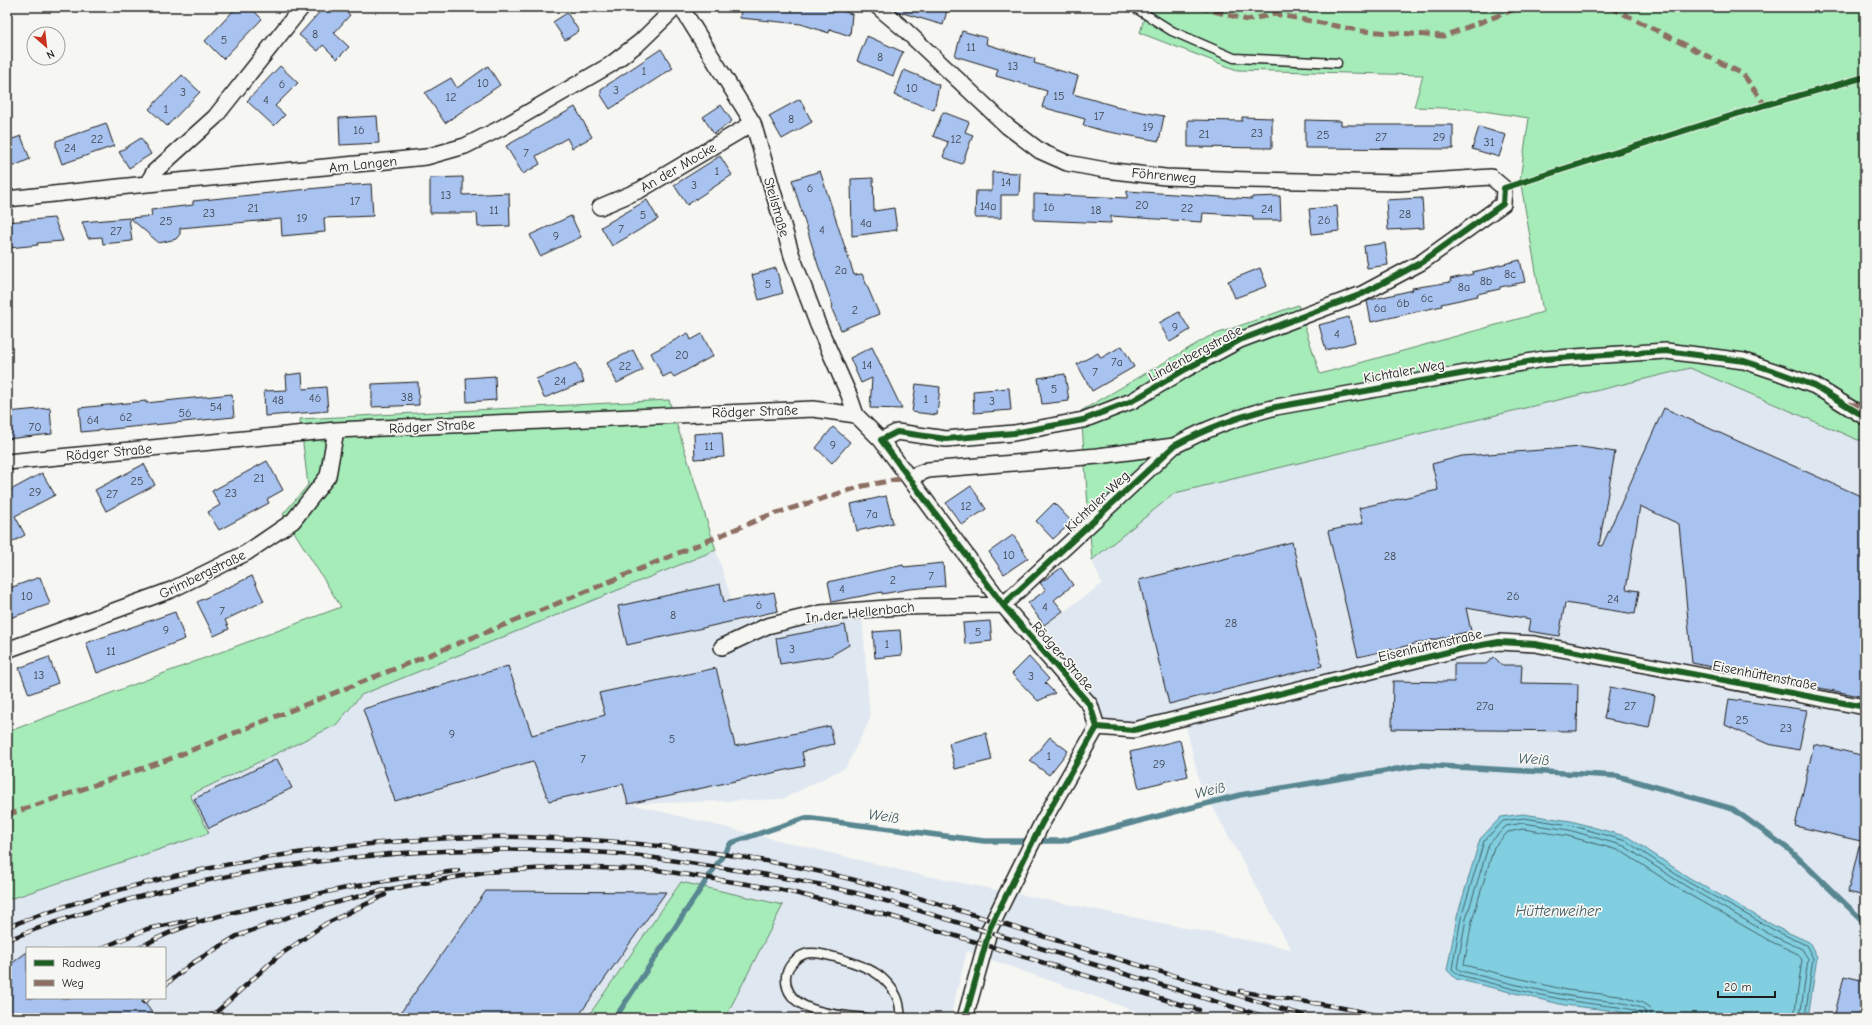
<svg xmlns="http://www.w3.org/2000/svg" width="1872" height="1025" font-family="'Comic Neue',sans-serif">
<rect width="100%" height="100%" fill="#f6f6f2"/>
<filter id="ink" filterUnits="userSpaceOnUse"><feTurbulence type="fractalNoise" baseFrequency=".025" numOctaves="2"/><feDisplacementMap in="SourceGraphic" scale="8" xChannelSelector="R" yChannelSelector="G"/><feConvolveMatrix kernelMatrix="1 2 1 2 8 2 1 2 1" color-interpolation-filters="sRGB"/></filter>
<g filter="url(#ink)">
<path fill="#dfe7f1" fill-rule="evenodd" d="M1690 368 1858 440H1865V1018H1155L967 951 950 1018H725L783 905 681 882 587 1018H7V900L209 833 190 795 336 725 361 695 716 550 738 621 861 601 870 719 846 767 783 799 630 804 912 873 1291 949 1200 784 1184 718 1097 727 1030 636 1102 584 1092 560 1175 493ZM27 948H165V998H27Z"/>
<path fill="#a6ecb9" stroke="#61846a" d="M1147 7H1865V440H1858L1690 368 1175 493 1092 560 1081 411 1208 337 1298 305 1320 374 1543 312 1520 179 1529 118 1470 109 1414 107 1423 75 1237 70 1140 33Z
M669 400 716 550 361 695 336 725 190 795 209 833 7 900V732L341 607 283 514 308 485 300 419Z
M681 882 783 905 725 1018H587Z"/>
<path fill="#80cedf" stroke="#588791" d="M1523 814 1571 821 1628 837 1688 877 1778 928 1809 942 1817 957 1808 1018H1645L1616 1011 1564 1005 1456 979 1447 970 1457 917 1480 839 1501 817Z"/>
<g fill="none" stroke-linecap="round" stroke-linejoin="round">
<path stroke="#44636a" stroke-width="1" d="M1641 1018V1014C1631 1007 1614 1007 1602 1005 1553 1000 1506 987 1459 975L1452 969 1461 918 1484 841 1503 821 1524 818 1570 825 1626 841 1686 881 1776 931 1806 945 1813 958 1805 1018
M1646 1018 1645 1011C1636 1003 1610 1001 1598 1000 1552 995 1506 982 1461 971L1457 968 1466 919 1489 844 1506 826 1523 823 1569 830 1624 846 1684 885 1773 936 1802 949 1808 959 1800 1018
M1652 1018 1650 1008 1641 1002 1619 996 1566 990 1464 965 1472 921 1494 847 1508 832 1523 829 1568 836 1621 851 1681 890 1770 941 1798 954 1802 960 1794 1018"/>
<path stroke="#588791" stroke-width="5.5" d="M615 1018 731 843 805 818 984 841H1062L1240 795 1421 765 1617 776 1733 809 1791 851 1865 923"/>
</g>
<path fill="#a9c3f0" stroke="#1c1c1c" d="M237 7H250L262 19 223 59 205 41Z
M324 7H341L350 15 334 33 349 47 337 59 323 45 318 51 299 35Z
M741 7H821L835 12 836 9 852 14 850 36 830 29 829 33 801 24 740 18Z
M896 7H948L943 25 896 11Z
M567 13 579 31 565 40 553 22Z
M962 31 987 38 986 44 1035 59 1034 63 1078 76 1073 94 1115 106V107L1164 116 1159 141 1104 131 1083 125 1085 119 1042 107 1047 91 996 76 998 69 955 56Z
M867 36 903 52 893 76 857 61Z
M661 49 673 68 610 109 601 95V89Z
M280 66 298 83 275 106 285 115 274 126 247 101Z
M488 66 500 85 445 123 425 93 451 78 457 88Z
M904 70 931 81V82L939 85 934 110 894 95Z
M182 75 200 92 167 126 149 109Z
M800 99 812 122 782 139 769 116Z
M721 105 732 121 714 134 703 117Z
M575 107 592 137 572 148 567 138 536 156 540 164 523 174 506 146Z
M943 112 969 122 965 132 973 135 962 164 943 157 948 142 933 136Z
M377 116 379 143 340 145 339 118Z
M1242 117 1272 118V148L1188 147V120L1242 121Z
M1305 120 1341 121V125H1453V149L1305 148Z
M106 123 114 146 62 164 56 147V141Z
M1479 127 1506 135 1499 157 1472 149Z
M21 136 30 159 7 169V141Z
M141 138 151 154 129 168 119 152Z
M720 156 732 175 687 205 674 185Z
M820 171 854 275 862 274 879 314 841 330 831 307 833 306 818 265 792 180Z
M992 172 1020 173 1019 195H1001V218H975L976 191H992Z
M463 177V195L509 193 510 226 478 227 477 213H430V178Z
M873 178 874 211 894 208 897 230 852 236 851 179Z
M371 184 373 216 324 218 325 232 282 236 281 219 180 228V234L176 239 159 243 130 218 152 216 151 210 193 205V201L338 186Z
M1127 191 1252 199V197L1280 196 1281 220H1253V216L1203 213 1202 222 1111 216V223L1034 220V194L1127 198Z
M1422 198 1424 228 1388 230 1386 200Z
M647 200 658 219 612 246 601 227Z
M1337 206 1339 231 1312 234 1309 209Z
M571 216 581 237 540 256 530 235Z
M54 218 63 241 37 243 38 245 9 248 7 222Z
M129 218 132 241 103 244 102 237 88 238 82 222Z
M1385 243 1388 265 1367 268 1364 246Z
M1520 260 1525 282 1500 287V289L1477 294 1478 296 1441 304 1442 306 1371 322 1367 301 1370 300 1413 290 1412 288 1451 282 1450 279 1473 274 1472 272 1495 267V266Z
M776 268 783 293 759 300 752 275Z
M1260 268 1267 286 1235 298 1228 281Z
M1179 312 1190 330 1170 342 1159 323Z
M1349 317 1355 342 1326 350 1319 325Z
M688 333 691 340 702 334 713 356 674 377 671 373 663 377 651 353Z
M1122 346 1134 367 1092 391 1077 364 1098 353 1101 358Z
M872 347 873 349 902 409 870 408 872 378 861 383 850 358Z
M633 350 643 370 617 383 607 363Z
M576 363 584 382 544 398 536 379Z
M302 373 303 389 326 387 328 411 265 416 264 391 287 390 286 375Z
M1065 374 1069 401 1042 404 1038 378Z
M495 376 496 400 467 402 466 378Z
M418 382 419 405 372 407V384Z
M916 384 940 387 937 415 912 412Z
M1009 388 1011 410 974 413 973 391Z
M232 394 234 417 81 432 79 408 146 401V403Z
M50 408 52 434 7 439V412Z
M1664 408 1865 498V697L1692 663 1679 524 1640 506 1626 589 1639 591 1635 614 1565 603 1559 636 1528 631 1530 619 1466 608 1471 631 1358 657 1328 531 1363 523 1359 508 1438 490 1432 464 1462 456 1581 447 1615 452 1599 545 1602 546Z
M833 427 850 442 832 463 816 448Z
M722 432 724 457 695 459 694 434Z
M267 461 283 490 267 499 269 503 219 530 208 512 220 505 212 491Z
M144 464 155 485 106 511 95 490Z
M42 473 55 495 15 516 25 535 7 545V492Z
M971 486 986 509 962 525 946 503Z
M886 496 893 523 857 531 851 504Z
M1054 503 1072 522 1053 539 1036 521Z
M1013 535 1028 558 1004 574 989 552Z
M1292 542 1322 666 1169 704 1139 580Z
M943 563 945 586 909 589 882 594V592L832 602 828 582 903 565 904 567Z
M1061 568 1073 585 1054 600 1063 611 1044 625 1028 603 1046 590 1040 583Z
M252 576 264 601 225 620 229 629 214 636 197 602Z
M40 577 50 604 7 619V589Z
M720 584 724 602 774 592 778 611 627 645 618 606Z
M175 612 185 639 97 673 86 643Z
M990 621 992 641 965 644 963 623Z
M845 625 849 645 830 656 780 664 776 638Z
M900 630 902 655 875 658 873 632Z
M49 657 58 683 29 694 19 668Z
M1029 657 1049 679 1045 683 1055 693 1038 701 1012 674Z
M1494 657 1502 665H1522L1521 683 1578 684 1577 731 1392 729 1393 681 1454 682V664H1486Z
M508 666 532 735 605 715 599 693 716 668 735 746 830 726 834 744 802 752 805 766 628 804 623 784 549 801 533 761 395 801 363 709Z
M1610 687 1655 696 1649 728 1604 719Z
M1729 699 1807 710 1799 750 1768 744 1725 725Z
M986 733 992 760 955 769 949 743Z
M1050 737 1068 751 1049 775 1030 761Z
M1180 740 1188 776 1139 788 1130 752Z
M1814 744 1865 756V842L1795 826Z
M277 759 292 788 209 828 194 799Z
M1859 846 1865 847V896L1848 892Z
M486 891 666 892 577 1018H397Z
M27 952V998H141L156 1018H7V967Z
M1844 976 1865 981V1018H1834Z"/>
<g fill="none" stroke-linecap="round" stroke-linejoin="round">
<defs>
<path id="service" d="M1134 7 1172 31 1234 58 1337 63
M866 1018C841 1015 783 1014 786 976 787 967 796 957 805 954 817 949 863 965 874 972 883 977 895 990 898 1000 900 1005 900 1012 901 1018"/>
<path id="minor" d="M681 7 753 123 792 256 818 325 849 395 856 415
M878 7 904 29 1007 126 1040 151 1067 163 1105 170 1165 177 1249 180 1399 183 1491 177 1504 188 1503 204 1422 262 1362 294 1240 340 1186 369 1132 401 1083 420 1014 433 946 439 897 432 881 440
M147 184 154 172 215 117 302 7
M7 199 147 184 377 162 426 157 465 146 501 128 610 65 640 42 676 7
M600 207 640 190 753 123
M7 462 336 430 813 409 856 415 881 440 1003 605 1090 705 1097 727 1042 823 990 928 965 1018
M910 477 928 470 1098 456 1174 446
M1003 605 1174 446C1207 428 1240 416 1276 407L1544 359 1666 351 1744 361 1780 373 1815 386 1865 417
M722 647 767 626 821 613 900 607 1003 605
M7 650 171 590 246 553 293 521 328 476 336 430
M1097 727 1134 730 1460 649 1499 642 1535 644 1865 707"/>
</defs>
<use href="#service" stroke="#1c1c1c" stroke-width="11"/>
<use href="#minor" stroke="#1c1c1c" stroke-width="18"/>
<use href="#service" stroke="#f6f6f2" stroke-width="8"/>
<use href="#minor" stroke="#f6f6f2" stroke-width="15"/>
<defs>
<path id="rail" d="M7 927C126 881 253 855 380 843 427 839 474 836 521 837 609 839 696 848 782 864 866 879 947 907 1029 932 1123 960 1218 989 1312 1018
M7 940C197 866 405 839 608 853 644 855 681 862 717 867 754 873 790 878 826 886 890 900 952 921 1014 940 1099 966 1184 992 1269 1018
M102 948 147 929 196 919
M139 948C188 919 247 909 303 897 354 886 406 876 458 871
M165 985 191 964 237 936 305 911 375 892 484 872 567 867 657 870 778 889 890 916 1199 1010
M1240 991C1289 1001 1338 1004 1386 1018
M144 1002 149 998
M210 1018 277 957 325 924 385 895"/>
</defs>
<use href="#rail" stroke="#1c1c1c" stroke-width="4.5"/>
<use href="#rail" stroke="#f6f6f2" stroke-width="3" stroke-dasharray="9" stroke-linecap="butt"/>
<path stroke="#8d6e63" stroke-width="5" stroke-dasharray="10 5" stroke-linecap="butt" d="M1199 7 1247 20 1275 14 1362 31 1444 36 1521 7
M1610 7 1743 74 1765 105
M1849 404 1865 407
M7 815 167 760 544 609 767 516 863 486 910 477"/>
<defs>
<path id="cycleway" d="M1003 605 1174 446C1207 428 1240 416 1276 407L1544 359 1666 351 1744 361 1780 373 1815 386 1865 417
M1097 727 1134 730 1460 649 1499 642 1535 644 1865 707
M965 1018 990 928 1042 823 1097 727 1090 705 1003 605 881 440 897 432 946 439 1014 433 1083 420 1132 401 1186 369 1240 340 1362 294 1422 262 1503 204 1504 188 1765 105 1865 77"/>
</defs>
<use href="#cycleway" stroke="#f6f6f2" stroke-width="8"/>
<use href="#cycleway" stroke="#1b5e20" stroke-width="6"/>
</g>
</g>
<g text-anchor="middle" stroke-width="3.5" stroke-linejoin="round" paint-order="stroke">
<g font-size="12" fill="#3f4651">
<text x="315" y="38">8</text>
<text x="224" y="44">5</text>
<text x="971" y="51">11</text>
<text x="880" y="61">8</text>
<text x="1013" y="70">13</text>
<text x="644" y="75">1</text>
<text x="483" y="87">10</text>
<text x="282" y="88">6</text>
<text x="912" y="92">10</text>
<text x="616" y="94">3</text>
<text x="183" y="96">3</text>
<text x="1059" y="100">15</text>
<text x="451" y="101">12</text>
<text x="266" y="104">4</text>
<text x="166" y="113">1</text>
<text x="1099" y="120">17</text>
<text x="791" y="123">8</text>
<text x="1148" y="131">19</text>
<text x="359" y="134">16</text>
<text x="1257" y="137">23</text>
<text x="1204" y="138">21</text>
<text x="1323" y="139">25</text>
<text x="1381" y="141">27</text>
<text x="1439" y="141">29</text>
<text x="97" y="143">22</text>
<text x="956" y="143">12</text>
<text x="1489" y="146">31</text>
<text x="70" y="152">24</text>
<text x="526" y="157">7</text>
<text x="717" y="175">1</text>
<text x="1006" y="186">14</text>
<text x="694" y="189">3</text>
<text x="810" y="192">6</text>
<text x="446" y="199">13</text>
<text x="355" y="205">17</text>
<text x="1142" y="209">20</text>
<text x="988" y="210">14a</text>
<text x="1049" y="211">16</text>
<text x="253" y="212">21</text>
<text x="1187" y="212">22</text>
<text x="1267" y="213">24</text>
<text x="494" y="214">11</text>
<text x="1096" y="214">18</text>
<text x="209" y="217">23</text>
<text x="1405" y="218">28</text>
<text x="643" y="219">5</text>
<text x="302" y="222">19</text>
<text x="1324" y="224">26</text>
<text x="166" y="225">25</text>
<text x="866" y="227">4a</text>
<text x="621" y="233">7</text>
<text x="822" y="234">4</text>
<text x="116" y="235">27</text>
<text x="556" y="240">9</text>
<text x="841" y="274">2a</text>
<text x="1510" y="278">8c</text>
<text x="1486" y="285">8b</text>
<text x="768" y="288">5</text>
<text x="1464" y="291">8a</text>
<text x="1427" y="302">6c</text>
<text x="1403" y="307">6b</text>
<text x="1380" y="312">6a</text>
<text x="855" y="314">2</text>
<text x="1175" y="331">9</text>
<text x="1337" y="338">4</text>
<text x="682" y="359">20</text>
<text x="1117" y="366">7a</text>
<text x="867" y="369">14</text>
<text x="625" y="370">22</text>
<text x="1095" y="376">7</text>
<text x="560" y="385">24</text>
<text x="1054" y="393">5</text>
<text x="407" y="401">38</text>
<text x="315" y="402">46</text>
<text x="926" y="403">1</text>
<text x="278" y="404">48</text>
<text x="992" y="405">3</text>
<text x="216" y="411">54</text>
<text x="185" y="417">56</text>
<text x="126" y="421">62</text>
<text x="93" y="424">64</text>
<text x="35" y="431">70</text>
<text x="833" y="449">9</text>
<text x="709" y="450">11</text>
<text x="259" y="482">21</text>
<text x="137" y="485">25</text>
<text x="35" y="496">29</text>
<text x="231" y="497">23</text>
<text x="112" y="498">27</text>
<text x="966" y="510">12</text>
<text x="872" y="518">7a</text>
<text x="1009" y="559">10</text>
<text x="1390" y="560">28</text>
<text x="931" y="580">7</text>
<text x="893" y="584">2</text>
<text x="842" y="593">4</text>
<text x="27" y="600">10</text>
<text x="1513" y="600">26</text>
<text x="1613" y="603">24</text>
<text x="759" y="609">6</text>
<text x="1045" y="611">4</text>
<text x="222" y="615">7</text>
<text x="673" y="619">8</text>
<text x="1231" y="627">28</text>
<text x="166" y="634">9</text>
<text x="978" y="636">5</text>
<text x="887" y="648">1</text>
<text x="792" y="653">3</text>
<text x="111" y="655">11</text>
<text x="39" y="679">13</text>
<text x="1031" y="680">3</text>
<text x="1485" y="710">27a</text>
<text x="1630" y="710">27</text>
<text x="1742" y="724">25</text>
<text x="1786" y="732">23</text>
<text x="452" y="738">9</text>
<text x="672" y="743">5</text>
<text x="1049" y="760">1</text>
<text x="583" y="763">7</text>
<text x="1159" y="768">29</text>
</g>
<g font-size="14" fill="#1c1c1c" stroke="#f6f6f2">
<text transform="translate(363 164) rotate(-6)" y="5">Am Langen</text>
<text transform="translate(678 167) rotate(-30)" y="5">An der Mocke</text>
<text transform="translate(1164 175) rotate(5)" y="5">Föhrenweg</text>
<text transform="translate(777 207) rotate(74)" y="5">Steilstraße</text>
<text transform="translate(1195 353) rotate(-28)" y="5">Lindenbergstraße</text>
<text transform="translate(1404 371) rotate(-10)" y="5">Kichtaler Weg</text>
<text transform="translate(755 411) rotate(-2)" y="5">Rödger Straße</text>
<text transform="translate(432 426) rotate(-3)" y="5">Rödger Straße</text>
<text transform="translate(109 452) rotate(-5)" y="5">Rödger Straße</text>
<text transform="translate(1097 501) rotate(-43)" y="5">Kichtaler Weg</text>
<text transform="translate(202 574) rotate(-26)" y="5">Grimbergstraße</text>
<text transform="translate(860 612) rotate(-6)" y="5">In der Hellenbach</text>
<text transform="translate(1430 645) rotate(-13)" y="5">Eisenhüttenstraße</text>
<text transform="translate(1063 656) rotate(49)" y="5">Rödger Straße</text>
<text transform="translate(1765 675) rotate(11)" y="5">Eisenhüttenstraße</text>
</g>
<g font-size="15" font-style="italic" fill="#3f5a60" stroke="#f6f6f2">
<text transform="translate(1534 759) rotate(3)" y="5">Weiß</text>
<text transform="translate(1210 790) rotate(-14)" y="5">Weiß</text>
<text transform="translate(884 816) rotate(7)" y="5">Weiß</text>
<text x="1558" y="916">Hüttenweiher</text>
</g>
</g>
<rect width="1872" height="1025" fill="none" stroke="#f6f6f2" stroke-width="24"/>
<rect x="12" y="12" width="1848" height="1001" fill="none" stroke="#1c1c1c" stroke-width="1.5" filter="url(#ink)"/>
<rect x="26" y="947" width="140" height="52" fill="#f6f6f2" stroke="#9f9f9c"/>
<rect x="34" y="960" width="20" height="6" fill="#1b5e20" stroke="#9f9f9c"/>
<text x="62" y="967" font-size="12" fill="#1c1c1c">Radweg</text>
<rect x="34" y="980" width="20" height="6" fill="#8d6e63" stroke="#9f9f9c"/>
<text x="62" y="987" font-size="12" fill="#1c1c1c">Weg</text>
<g transform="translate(46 46) rotate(152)"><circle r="19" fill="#f6f6f2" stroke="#9f9f9c"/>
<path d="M0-3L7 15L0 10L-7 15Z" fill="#c8321e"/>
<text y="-6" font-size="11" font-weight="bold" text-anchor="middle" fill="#1c1c1c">N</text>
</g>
<path d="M1718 991v6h57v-6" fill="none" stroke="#1c1c1c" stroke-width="2"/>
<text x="1724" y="991" font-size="12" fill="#1c1c1c" stroke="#f6f6f2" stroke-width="3" paint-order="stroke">20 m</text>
</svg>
